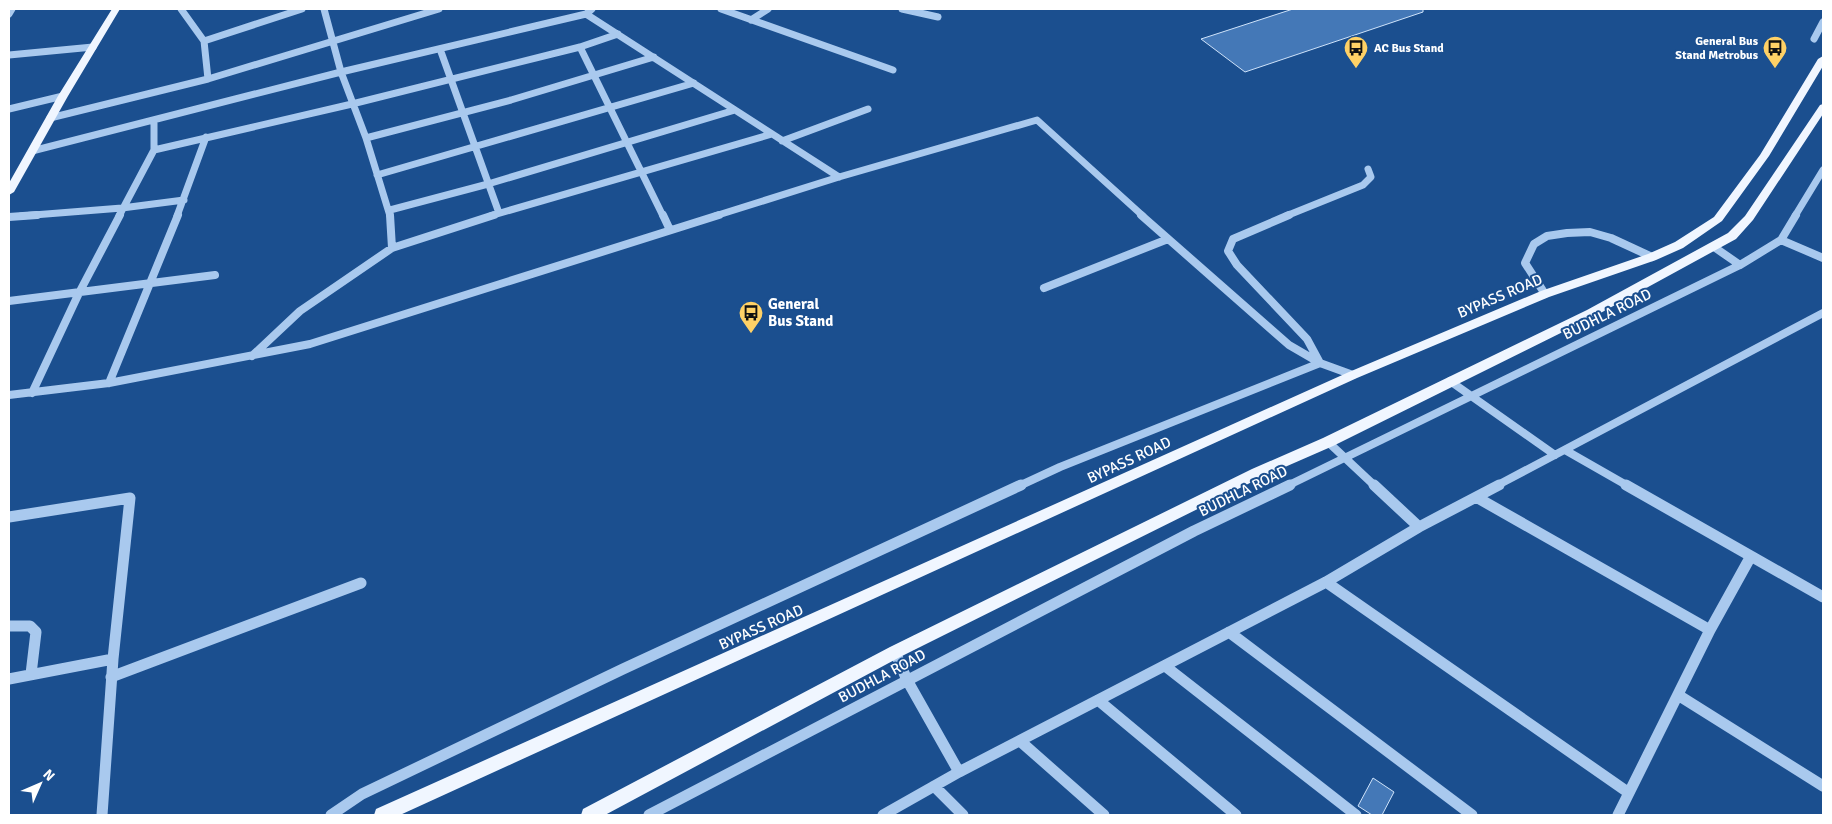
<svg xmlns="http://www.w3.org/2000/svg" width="1832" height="824" font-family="Signika,sans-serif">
<rect width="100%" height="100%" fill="#1b4f8f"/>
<path fill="#4478b7" stroke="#cfe3fa" d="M1293 9H1423V12L1245 72 1201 39Z
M1373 778 1394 792 1382 815H1372L1358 806Z"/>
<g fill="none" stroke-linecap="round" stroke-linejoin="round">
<path stroke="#a9c9ee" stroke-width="7" d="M181 9 204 41 302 9
M324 9 341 72 366 138 390 216
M721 9 893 70
M902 9 938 17
M9 14 12 9
M586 14 839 177
M751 20 768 9
M1814 39 1823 22
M204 41 208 79 439 9
M580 47 663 216
M440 49 499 213
M9 55 93 47
M9 109 63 96
M50 118 208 79
M366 138 511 100 654 57
M782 141 868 109
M154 150 352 104 580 47 618 34
M32 151 341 72 586 14 592 9
M377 175 694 83
M390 210 488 184 735 110
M21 216 122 208 184 200
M119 216 154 150V120
M177 216 206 137
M490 216 772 134
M715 216 839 177 1037 120 1143 216
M1286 216 1363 185 1371 177 1368 169
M1795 216 1823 170"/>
<path stroke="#a9c9ee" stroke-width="8" d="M390 215 392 248
M663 215 670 230
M1141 215 1289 345 1320 363 1353 375
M9 217 37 215
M1781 240 1823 258
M1714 247 1740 265
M1044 288 1168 239
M1545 294 1525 263 1534 244 1547 236 1567 233 1590 232 1611 238 1652 257
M9 301 215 275
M252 356 300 311 392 248 494 215
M1450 381 1555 455
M109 383 178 215
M32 393 79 293 120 215
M9 395 109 383 310 344 719 215
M1328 442 1375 486
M1565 450 1628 486
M1019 486 1060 467 1320 363 1307 339 1237 265 1228 251 1233 239 1289 215
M1287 486 1740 265 1781 240 1796 215
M1496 486 1823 313"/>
<path stroke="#a9c9ee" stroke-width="11" d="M1374 485 1419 527
M1626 485 1823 597
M1476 497 1710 630
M9 517 130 498 113 659 102 815
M1326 582 1629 793
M9 626H30L36 632 31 674
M1229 632 1472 815
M895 652 907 680 959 772
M1165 666 1356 815
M111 677 361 583
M9 679 113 659
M1678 695 1823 786
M1098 700 1236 815
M1020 741 1104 815
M934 786 963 815
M331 815 362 794 623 669 1021 485
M649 815 1194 531 1290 485
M883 815 959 772 1326 582 1419 527 1499 485
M1618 815 1710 630 1751 556"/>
<path fill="#f0f6ff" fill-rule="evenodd" d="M112 9H120L68 96 14 192 9 195V183L58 96Z
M1823 56V66L1769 156 1722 221 1683 248 1656 260 1549 297 1357 378 400 815H374L376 809 1349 372 1541 291 1648 254 1675 242 1714 217 1760 155 1818 59Z
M1823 104V114L1753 220 1736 239 1595 316 1333 446 1262 477 900 657 605 815H581L583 809 890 647 1252 469 1323 438 1587 310 1728 233 1745 216 1820 105Z"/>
</g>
<defs>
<symbol id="bus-pin" viewBox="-11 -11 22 30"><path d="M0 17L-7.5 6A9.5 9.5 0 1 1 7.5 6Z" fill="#ffd166" stroke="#1b4f8f"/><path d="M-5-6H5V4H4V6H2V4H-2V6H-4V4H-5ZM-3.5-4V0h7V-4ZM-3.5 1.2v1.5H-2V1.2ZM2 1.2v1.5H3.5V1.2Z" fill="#111"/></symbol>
</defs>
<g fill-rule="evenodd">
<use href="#bus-pin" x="1342" y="34" width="28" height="38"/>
<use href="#bus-pin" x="1761" y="34" width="28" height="38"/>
<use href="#bus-pin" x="737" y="299" width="28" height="38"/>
</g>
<g text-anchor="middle" stroke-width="4" stroke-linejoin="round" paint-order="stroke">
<g font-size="12" font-weight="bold" fill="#fff" stroke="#1b4f8f" text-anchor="end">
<text x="1758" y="45">General Bus<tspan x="1758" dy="14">Stand Metrobus</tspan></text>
<text x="1374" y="52" text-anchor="start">AC Bus Stand</text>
</g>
<g font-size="15" fill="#fff" stroke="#1b4f8f">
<text transform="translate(1500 296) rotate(-23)" y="5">BYPASS ROAD</text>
<text transform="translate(1607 314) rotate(-26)" y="5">BUDHLA ROAD</text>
<text transform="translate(1129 460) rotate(-25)" y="5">BYPASS ROAD</text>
<text transform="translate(1243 491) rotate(-26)" y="5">BUDHLA ROAD</text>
<text transform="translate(761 627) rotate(-24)" y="5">BYPASS ROAD</text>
<text transform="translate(882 676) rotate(-28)" y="5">BUDHLA ROAD</text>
</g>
<g font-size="15" font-weight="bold" fill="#fff" stroke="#1b4f8f" text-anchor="start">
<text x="768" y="309">General<tspan x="768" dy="17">Bus Stand</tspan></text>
</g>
</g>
<rect width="1832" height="824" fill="none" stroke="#ffffff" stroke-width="20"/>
<g transform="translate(40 784) rotate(45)" stroke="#1b4f8f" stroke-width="4" paint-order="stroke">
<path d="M0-4L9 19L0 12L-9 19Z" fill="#ffffff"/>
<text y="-8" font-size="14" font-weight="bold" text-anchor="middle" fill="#ffffff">N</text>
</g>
</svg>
